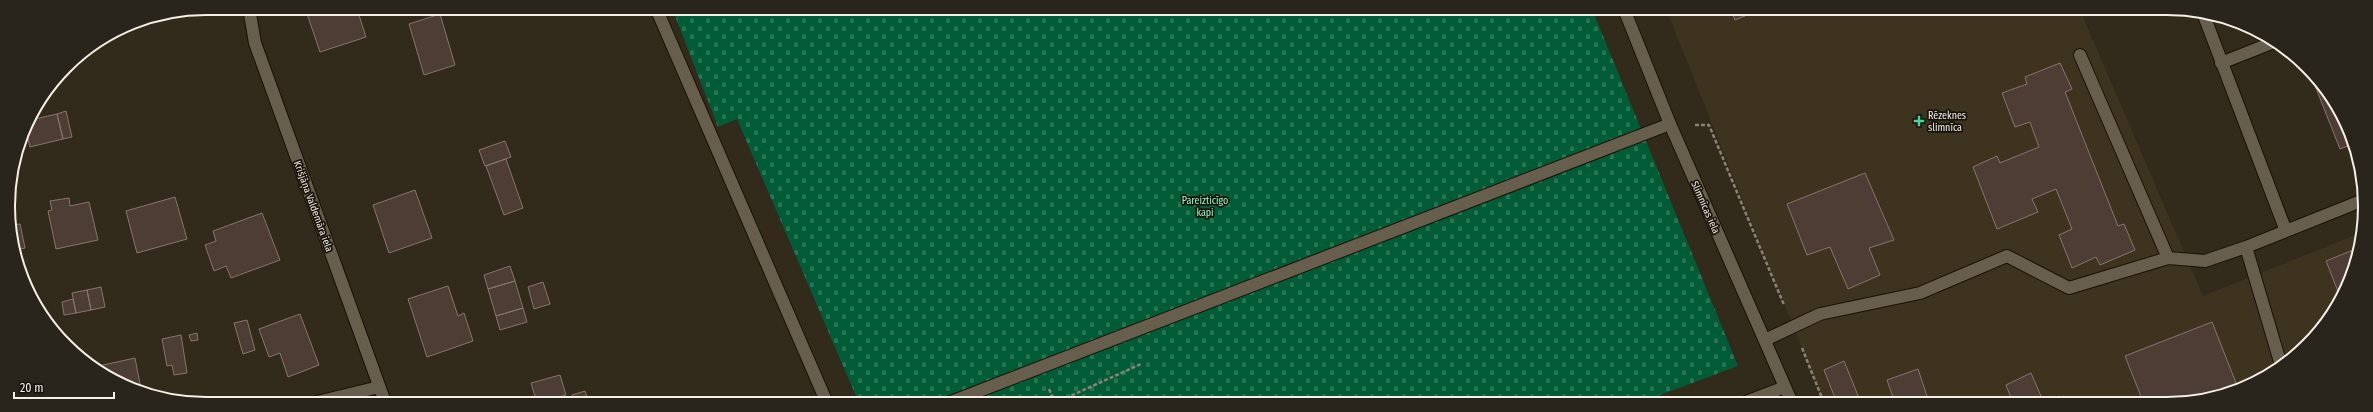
<svg xmlns="http://www.w3.org/2000/svg" width="2373" height="412" font-family="'Fira Sans Condensed',sans-serif">
<defs>
<pattern id="cemetery-stones" width="16" height="16" patternUnits="userSpaceOnUse"><rect width="16" height="16" fill="#005c36"/><path d="M2 7V4a2 2 0 0 1 4 0v3zM10 15v-3a2 2 0 0 1 4 0v3z" fill="#267453"/></pattern>
</defs>
<rect width="100%" height="100%" fill="#322a1b"/>
<path fill="#3e331e" d="M1666 9 2080 10 2203 296 2363 232 2345 293 2307 346 2254 384 2180 404 1824 403Z"/>
<path fill="url(#cemetery-stones)" d="M672 8 1592 9 1738 366 1639 403H859L737 119 718 127Z"/>
<path fill="#4d3d34" stroke="#88756c" d="M305 8H339L341 14 357 9 366 37 320 52Z
M1731 9H1762L1735 20Z
M440 14 455 65 424 75 409 24Z
M2060 63 2072 89 2065 92 2118 226 2124 224 2135 250 2100 265 2096 257 2072 268 2059 235 2072 229 2056 189 2032 199 2038 212 1997 229 1973 167 1997 156 2000 163 2039 147 2030 122 2015 127 2002 93 2027 84 2025 77Z
M2310 73 2324 85 2353 144 2340 149Z
M66 111 72 137 63 139 57 114Z
M57 114 63 139 30 147 25 127 30 120Z
M505 141 511 157 485 166 479 150Z
M506 159 523 208 504 215 486 166Z
M1865 173 1894 240 1869 248 1880 275 1848 289 1830 247 1807 255 1787 204Z
M415 190 432 238 389 253 373 205Z
M175 197 187 239 137 253 126 211Z
M69 198 70 206 89 202 98 240 56 249 48 211 52 210 50 201Z
M262 213 280 260 231 278 226 266 214 271 205 245 216 241 213 231Z
M20 224 25 248 16 250 13 225Z
M2358 248 2345 293 2341 299 2326 261Z
M510 266 515 281 488 289 484 275Z
M515 281 523 308 496 316 488 289Z
M543 282 550 304 534 309 528 287Z
M448 286 458 316 464 313 473 341 427 357 408 299Z
M101 287 105 307 91 310 87 290Z
M87 290 91 310 76 313 72 293Z
M73 299 76 313 64 315 62 302Z
M523 308 527 322 500 330 496 316Z
M300 314 319 365 288 377 280 353 269 357 259 329Z
M247 320 255 350 243 354 234 323Z
M2212 322 2238 388 2180 404H2144L2125 356Z
M197 333 198 340 191 341 189 335Z
M181 335 187 373 174 375 172 365 167 366 162 339Z
M135 358 141 389 107 378 94 367Z
M1844 361 1861 403H1837L1824 370Z
M1918 369 1928 399 1914 403H1895L1887 380Z
M2031 373 2044 403H2013L2006 385Z
M560 375 566 395 537 403 531 383Z
M585 391 589 403H575L572 395Z
M2064 396 2067 403H2043H2044Z
M558 397 560 403H539Z"/>
<g fill="none" stroke-linecap="round" stroke-linejoin="round">
<defs>
<path id="minor" d="M249 8 255 43 385 402
M656 8 827 403
M1624 9 1670 124 1792 403
M2203 13 2286 231
M2080 55 2168 258
M2221 63 2274 42
M2246 247 2281 365
M1765 340 1820 314 1920 293 2007 256 2069 288 2168 258 2205 261 2246 247 2361 201
M317 402 379 387
M948 403 1670 124
M1743 403 1785 387"/>
</defs>
<use href="#minor" stroke="#1a1205" stroke-width="14"/>
<path stroke="#898376" stroke-width="2.5" stroke-dasharray="4 2" stroke-linecap="butt" d="M1695 125H1709L1784 305
M1802 348 1824 403
M1049 389 1055 403
M1055 403 1141 364"/>
<use href="#minor" stroke="#675e4e" stroke-width="12"/>
</g>
<path fill="#49d49c" stroke="#17130c" stroke-width="1.5" d="M1917 115h4v4h4v4h-4v4h-4v-4h-4v-4h4z"/>
<g text-anchor="middle" stroke-width="3.5" stroke-linejoin="round" paint-order="stroke">
<g font-size="10" fill="#f5f0e6" stroke="#17130c" text-anchor="start">
<text x="1928" y="119">Rēzeknes<tspan x="1928" dy="12">slimnīca</tspan></text>
</g>
<g font-size="10" fill="#96fac0" stroke="#17130c">
<text x="1205" y="204">Pareizticīgo<tspan x="1205" dy="12">kapi</tspan></text>
</g>
<g font-size="10" fill="#f5f0e6" stroke="#17130c">
<text transform="translate(314 206) rotate(70)" y="4">Krišjāņa Valdemāra iela</text>
<text transform="translate(1706 207) rotate(66)" y="4">Slimnīcas iela</text>
</g>
</g>
<path d="M0 0H2373V412H0ZM206 15H2167A191 191 0 0 1 2358 206V206A191 191 0 0 1 2167 397H206A191 191 0 0 1 15 206V206A191 191 0 0 1 206 15Z" fill="#29251d" fill-rule="evenodd"/>
<path fill="none" stroke="#f5f0e6" stroke-width="2" d="M206 15H2167A191 191 0 0 1 2358 206V206A191 191 0 0 1 2167 397H206A191 191 0 0 1 15 206V206A191 191 0 0 1 206 15Z"/>
<path d="M14 392v6h100v-6" fill="none" stroke="#f5f0e6" stroke-width="2"/>
<text x="20" y="392" font-size="12" fill="#f5f0e6" stroke="#17130c" stroke-width="3" paint-order="stroke">20 m</text>
</svg>
